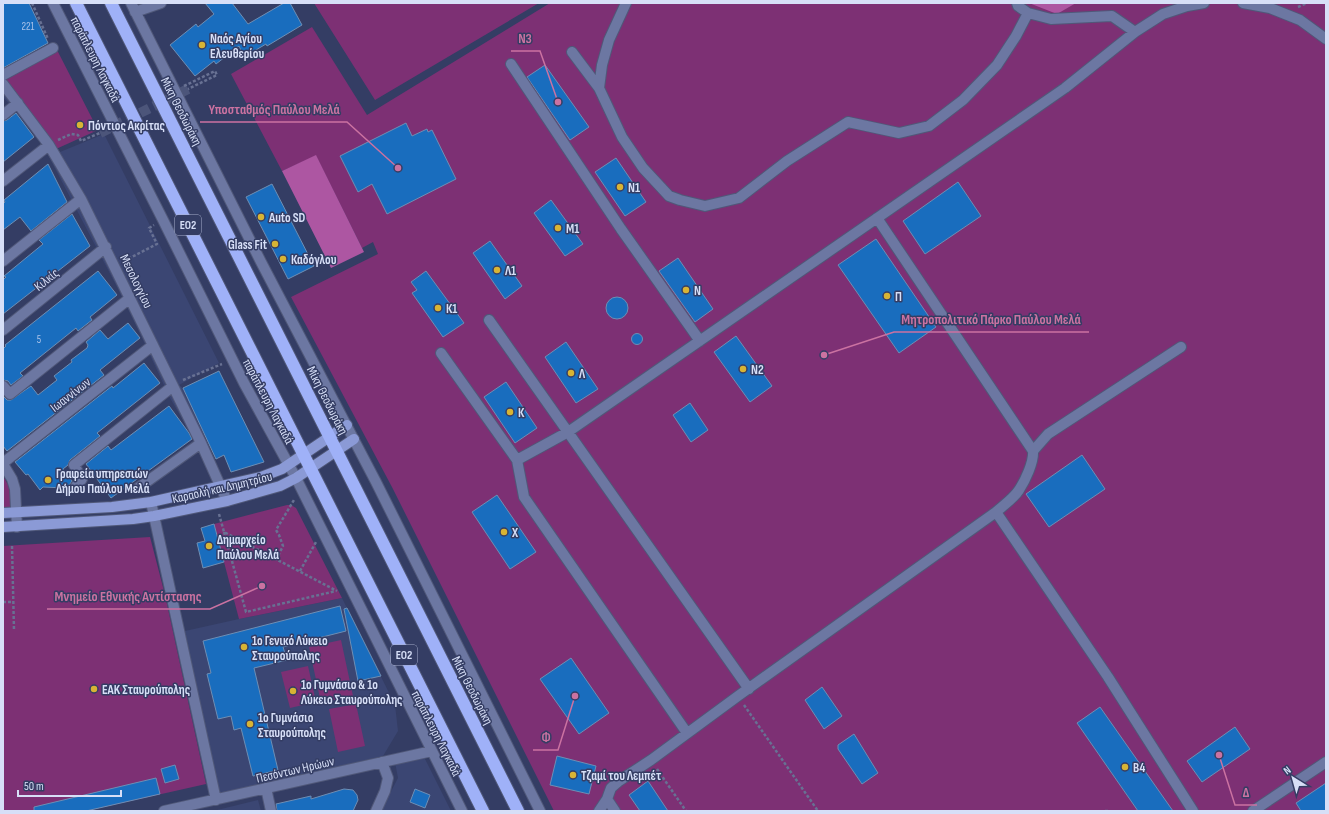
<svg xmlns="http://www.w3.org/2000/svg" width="1329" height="814" font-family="'Sofia Sans Condensed',sans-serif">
<rect width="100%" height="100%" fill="#343d64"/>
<path fill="#3b4673" d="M3 75 49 134 60 152 104 134 219 363 179 385 183 388 205 436 195 441 170 398 142 338 117 287 49 157 35 134 3 97Z
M342 598 395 705 398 731 383 756 219 794 185 631 239 619Z
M424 757 451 811H381L398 778 395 762Z
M258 800 261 811H213Z"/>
<path fill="#7d3074" d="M314 3H539L375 100Z
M550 3H1326V811H554L393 489 291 297 378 254 373 242 362 248 316 156 282 171 231 74 312 27 367 115Z
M56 48 98 130 56 149 3 79Z
M3 476 11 490 12 507H3Z
M287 505H291L296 508 342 598 239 619 214 524Z
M150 537 165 595 206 784 86 811H3V546Z
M341 640 353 696 321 703 309 647Z
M308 666 316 702 290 708 281 672Z
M356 704 365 746 338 752 329 709Z"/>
<path fill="#ad56a2" d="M1029 3H1076L1057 14Z
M316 155 364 252 331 268 282 171Z"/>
<path fill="#196dbe" stroke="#6e8eb4" d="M3 3H29L48 43 3 68Z
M205 3H232L248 24 284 3H290L302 25 267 46 266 44 244 57 239 46 216 64 214 61 195 76 170 45 196 24 198 27 214 14Z
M545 65 589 127 570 140 527 77Z
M16 113 34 137 3 162V121L7 120Z
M406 123 412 136 427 129 428 132 432 130 456 179 387 214 372 184 358 192 340 156Z
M616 158 646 202 625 216 595 172Z
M48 164 67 202 31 231 20 217 3 230V204L5 202 4 200Z
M958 182 981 216 925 254 903 221Z
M272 184 314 266 288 279 246 197Z
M551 200 583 244 565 256 534 213Z
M72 214 90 246 3 314V280L6 277 4 276 43 244 39 240Z
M876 239 936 327 899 353 838 265Z
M490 241 522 286 505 299 473 253Z
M678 258 713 309 695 322 659 271Z
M98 271 117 295 90 317 92 320 78 331 76 328 20 373 23 376 11 385 8 381 3 380V349L6 346 5 345Z
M426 271 464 323 443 337 412 293 417 290 411 282Z
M606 308a11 11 0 1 1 22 0a11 11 0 1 1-22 0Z
M128 323 140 338 100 370 104 375 7 451 3 446V396L7 400H11L31 386 38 395 57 380 54 376 72 362 71 360 87 348 88 345 86 342 100 330 108 339Z
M631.5 339a5.5 5.5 0 1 1 11 0a5.5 5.5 0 1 1-11 0Z
M736 336 772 386 750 402 714 352Z
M566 342 598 389 576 403 545 357Z
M144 363 160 383 97 433 100 436 70 460 68 465 63 469 72 481 70 484 65 488 43 487 40 490 28 474 26 475 15 462 112 386 113 388Z
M219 371 264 462 231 472 224 455 216 459 183 388Z
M506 382 537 428 515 443 484 397Z
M690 403 708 430 691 442 673 415Z
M169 406 189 433 192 439 111 498 86 464 108 446 111 450Z
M1082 455 1105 489 1049 527 1026 494Z
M497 495 536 552 510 569 472 512Z
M214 524 224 562 203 568 197 543 205 541 201 528Z
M340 606 346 631 283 647 287 660 254 668 278 770 253 776 241 728 234 730 231 716 218 719 207 674 211 673 203 641Z
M347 608 381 676 358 681 344 609Z
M571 658 609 713 579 734 540 679Z
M822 687 842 716 824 729 805 700Z
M1100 707 1173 811H1138L1077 723Z
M1235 727 1250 749 1202 782 1187 761Z
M854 734 878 773 862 784 838 749V745Z
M557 756 596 766 589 794 550 785Z
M175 765 179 779 165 783 161 769Z
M156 778 160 794 86 811H34V807Z
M648 781 668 811H640L629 795Z
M1326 783V811H1301L1296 803Z
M344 789 353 790 357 795 358 800 353 811H277L276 804 311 796V799Z
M415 789 430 795 425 808 410 802Z"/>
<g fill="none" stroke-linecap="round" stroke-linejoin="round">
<path stroke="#4c557a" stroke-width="10" stroke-dasharray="10 5" stroke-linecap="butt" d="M100 133 188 89"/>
<defs>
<path id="minor" d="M53 3 163 220 244 383 296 478 462 811
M131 3 261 262 376 482 540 811
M1017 3 1018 6 1028 13 1051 19 1112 16 1135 32
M1243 3 1270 8 1300 20 1326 39
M135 12 161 3
M572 52 599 88 622 137 643 168 669 196 680 200 705 206 739 198 787 161 848 122 899 133 929 126 963 100 997 65 1016 36 1028 13
M511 64 621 229 700 341
M3 75 53 48
M3 84 49 145 81 199 201 443 227 501
M599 88 602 65 609 40 626 3
M3 115 18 103
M3 181 49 145
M3 261 81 199
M489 320 749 689
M3 330 106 247
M441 353 517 460 524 497 687 733
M3 386 10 394 130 298
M1033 451 1048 434 1181 347
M517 460 568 432 1065 88 1135 32 1163 14 1187 6 1204 3
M3 463 153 345
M3 464 12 479 15 489 17 527
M76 486 82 479 74 465 173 386
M138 488 201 443
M151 502 216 800
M996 512 1108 677 1193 811
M266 788 271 811
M607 799 615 811
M164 811 432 751
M376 811 385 791 388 778 382 762
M599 811 607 799 611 788 619 781 651 760 738 696 996 512C1004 505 1014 498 1019 490 1025 481 1034 462 1033 451L877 218
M1253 811 1326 762"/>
<path id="major" d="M3 513 112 507 151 502 261 477 282 469 347 425
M3 527 133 519 154 516 227 501 280 486 296 478 354 439"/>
<path id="highway" d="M76 3 483 811
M111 3 518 811"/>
</defs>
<use href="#minor" stroke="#505879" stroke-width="12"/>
<use href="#major" stroke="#505879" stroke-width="12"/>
<use href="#highway" stroke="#505879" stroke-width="14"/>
<path stroke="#687193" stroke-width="2.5" stroke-dasharray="3 2" stroke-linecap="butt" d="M32 3 48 39
M1298 7 1307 3
M184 86 215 71 217 75 188 89
M58 140 71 134 78 135 81 141 100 133
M124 261 157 244 149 228 154 225
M183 380 222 364
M219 514 224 532 337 591
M224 532 246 612 336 591
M12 546 14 630
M276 560 283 546 279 535 276 530 294 500
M300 571 316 542
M3 602H13
M744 705 818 811
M657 769 686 811
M1105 811H1108"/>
<use href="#minor" stroke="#6c77a2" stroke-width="10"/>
<use href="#major" stroke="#8b9ad6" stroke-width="10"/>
<use href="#highway" stroke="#9fb1f8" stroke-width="12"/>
</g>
<g fill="#d8b434" stroke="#343d64" stroke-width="1.5">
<circle cx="202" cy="45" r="4"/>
<circle cx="80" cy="125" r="4"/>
<circle cx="620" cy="187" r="4"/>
<circle cx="261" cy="217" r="4"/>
<circle cx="558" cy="228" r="4"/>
<circle cx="275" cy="244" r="4"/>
<circle cx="283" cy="259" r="4"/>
<circle cx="497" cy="270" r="4"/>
<circle cx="686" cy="290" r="4"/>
<circle cx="887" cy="296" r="4"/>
<circle cx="438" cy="308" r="4"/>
<circle cx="743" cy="369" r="4"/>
<circle cx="571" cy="373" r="4"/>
<circle cx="510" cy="412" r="4"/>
<circle cx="48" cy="480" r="4"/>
<circle cx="504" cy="532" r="4"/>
<circle cx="209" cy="546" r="4"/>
<circle cx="244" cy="647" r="4"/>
<circle cx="94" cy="689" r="4"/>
<circle cx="293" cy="691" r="4"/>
<circle cx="250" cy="724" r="4"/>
<circle cx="1125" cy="767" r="4"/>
<circle cx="573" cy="775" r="4"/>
</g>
<g text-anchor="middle" stroke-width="3" stroke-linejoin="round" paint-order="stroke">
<g font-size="11" fill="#a8c2e9">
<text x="28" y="30">221</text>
<text x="39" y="343">5</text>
</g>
<g fill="#343d64" stroke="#a6aecb" stroke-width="1">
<rect x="175" y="215" width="26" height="20" rx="3"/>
<rect x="391" y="645" width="26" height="20" rx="3"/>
</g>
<g font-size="12" font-weight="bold" fill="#d7dff7">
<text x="188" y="229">ΕΟ2</text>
<text x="404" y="659">ΕΟ2</text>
</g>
<g font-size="13" font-weight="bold" fill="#d7dff7" stroke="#343d64" text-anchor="start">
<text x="210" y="43">Ναός Αγίου<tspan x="210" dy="15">Ελευθερίου</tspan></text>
<text x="88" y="130">Πόντιος Ακρίτας</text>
<text x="628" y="192">Ν1</text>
<text x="269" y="222">Auto SD</text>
<text x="566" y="233">Μ1</text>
<text x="267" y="249" text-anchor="end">Glass Fit</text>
<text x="291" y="264">Καδόγλου</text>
<text x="505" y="275">Λ1</text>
<text x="694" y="295">Ν</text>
<text x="895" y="301">Π</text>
<text x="446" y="313">Κ1</text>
<text x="751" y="374">Ν2</text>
<text x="579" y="378">Λ</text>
<text x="518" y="417">Κ</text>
<text x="56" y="478">Γραφεία υπηρεσιών<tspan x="56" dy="15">Δήμου Παύλου Μελά</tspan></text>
<text x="512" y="537">Χ</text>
<text x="217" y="544">Δημαρχείο<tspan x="217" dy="15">Παύλου Μελά</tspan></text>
<text x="252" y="645">1ο Γενικό Λύκειο<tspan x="252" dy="15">Σταυρούπολης</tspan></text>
<text x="301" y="689">1ο Γυμνάσιο &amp; 1ο<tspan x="301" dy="15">Λύκειο Σταυρούπολης</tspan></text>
<text x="102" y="694">EAK Σταυρούπολης</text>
<text x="258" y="722">1ο Γυμνάσιο<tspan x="258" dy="15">Σταυρούπολης</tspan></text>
<text x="1133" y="772">Β4</text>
<text x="581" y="780">Τζαμί του Λεμπέτ</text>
</g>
<g font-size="13" fill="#d7dff7" stroke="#343d64">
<text transform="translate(96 59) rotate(63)" y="5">παράπλευρη Λαγκαδά</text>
<text transform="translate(182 111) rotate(63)" y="5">Μίκη Θεοδωράκη</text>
<text transform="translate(46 279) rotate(-39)" y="5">Κιλκίς</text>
<text transform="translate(137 281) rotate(64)" y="5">Μεσολογγίου</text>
<text transform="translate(70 394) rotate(-38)" y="5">Ιωαννίνων</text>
<text transform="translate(328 400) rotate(63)" y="5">Μίκη Θεοδωράκη</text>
<text transform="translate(269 401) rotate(62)" y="5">παράπλευρη Λαγκαδά</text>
<text transform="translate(222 487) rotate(-13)" y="5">Καραολή και Δημητρίου</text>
<text transform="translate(473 690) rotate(63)" y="5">Μίκη Θεοδωράκη</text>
<text transform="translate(437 733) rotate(63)" y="5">παράπλευρη Λαγκαδά</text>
<text transform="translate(295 769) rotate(-13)" y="5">Πεσόντων Ηρώων</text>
</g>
</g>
<path fill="none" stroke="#cb72a1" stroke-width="1.5" d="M558 102L540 51H511M398 168L347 122H200M824 355L894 332H1089M262 586L210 609H47M575 696L558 750H533M1219 755L1235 805H1257"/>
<g fill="#cb72a1" stroke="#343d64" stroke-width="1.5">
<circle cx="558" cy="102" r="4"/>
<circle cx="398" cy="168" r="4"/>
<circle cx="824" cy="355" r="4"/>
<circle cx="262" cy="586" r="4"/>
<circle cx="575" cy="696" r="4"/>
<circle cx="1219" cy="755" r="4"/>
</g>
<g font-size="14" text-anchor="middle" font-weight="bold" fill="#cb72a1" stroke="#343d64" stroke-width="3" stroke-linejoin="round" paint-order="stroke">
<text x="525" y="43">Ν3</text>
<text x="274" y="114">Υποσταθμός Παύλου Μελά</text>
<text x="991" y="324">Μητροπολιτικό Πάρκο Παύλου Μελά</text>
<text x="128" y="601">Μνημείο Εθνικής Αντίστασης</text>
<text x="546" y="742">Φ</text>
<text x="1246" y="797">Δ</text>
</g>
<rect width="1329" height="814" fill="none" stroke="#d7dff7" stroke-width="8"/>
<g transform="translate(1293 778) rotate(323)" stroke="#343d64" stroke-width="3" paint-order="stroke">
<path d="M0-3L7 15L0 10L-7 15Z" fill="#d7dff7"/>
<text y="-6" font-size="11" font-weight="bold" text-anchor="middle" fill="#d7dff7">N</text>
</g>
<path d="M18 790v6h103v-6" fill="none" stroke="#d7dff7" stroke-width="2"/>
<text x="24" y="790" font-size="12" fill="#d7dff7" stroke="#343d64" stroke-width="3" paint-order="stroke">50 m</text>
</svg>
